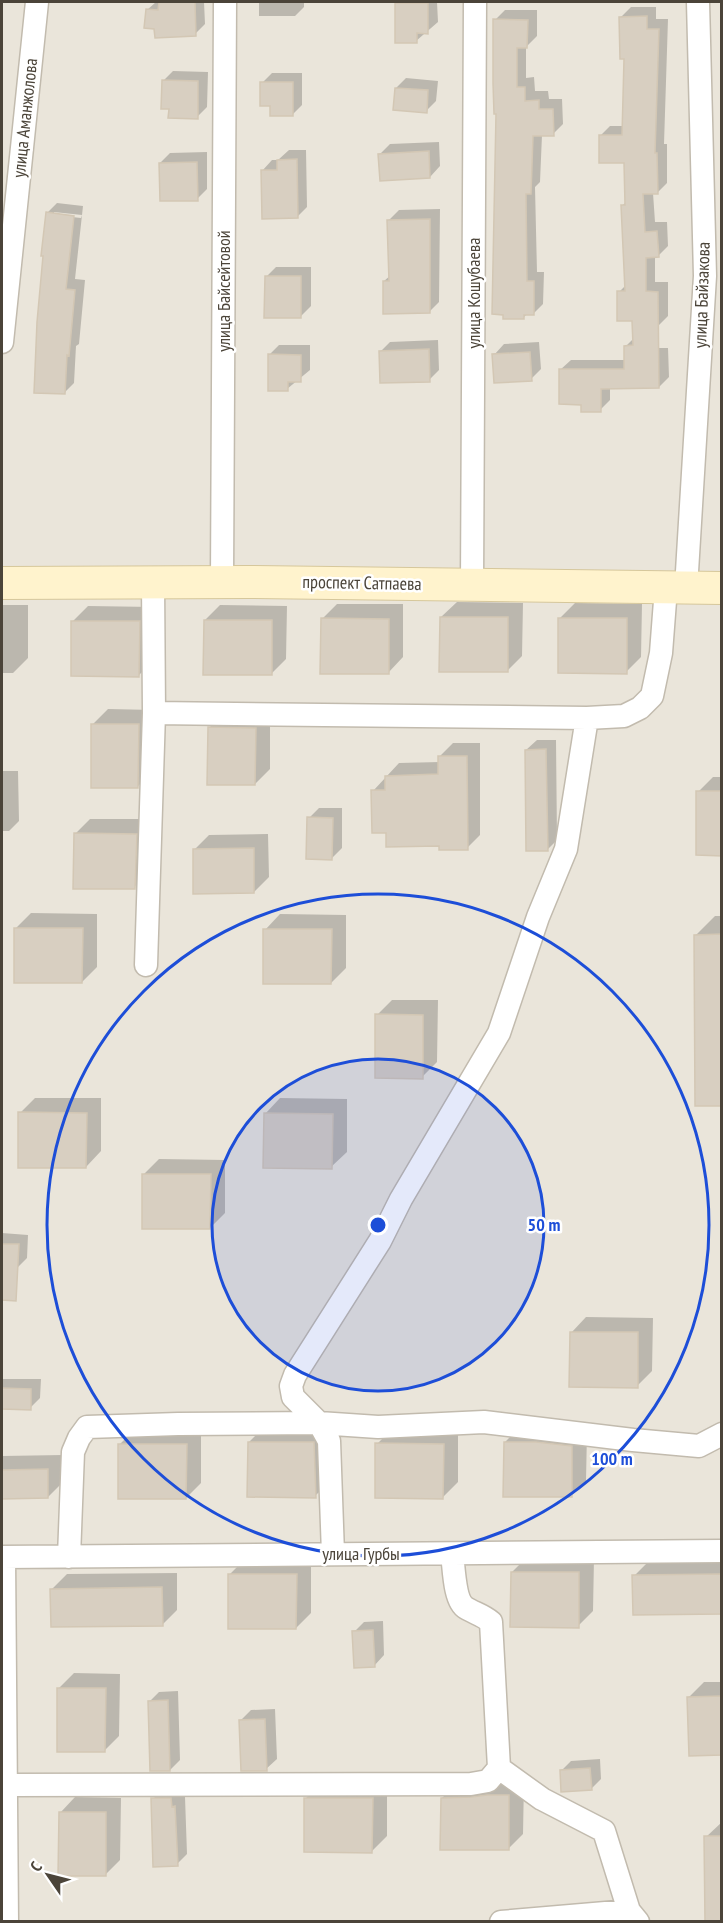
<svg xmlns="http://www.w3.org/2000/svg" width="723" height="1923" font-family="'PT Sans Narrow',sans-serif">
<rect width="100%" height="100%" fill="#f6f3ec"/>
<path fill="#eae5da" d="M2 2H721V1921H2Z"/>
<path fill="#0003" fill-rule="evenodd" d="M156 2H204L205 24 195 34 156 28 147 10Z
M259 2H304V7L295 16H259Z
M398 2H437L438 22 416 41 397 4Z
M631 7H656V19H668L664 144H667V183L657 193H653L655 222H667L668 246 658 256H655V282H668V316L658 326 634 320 619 292 626 285 622 206 626 202 625 161 600 136 610 126H624L626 57 621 17Z
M505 10H537V36L526 47V78L534 77 535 91H548L549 99H562L563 124 553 134 542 135 540 182 535 187 537 272H544L543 304 533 314H527L523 318 497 112 495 20Z
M173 71 208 72 207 107 197 117 170 108 163 81Z
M272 73H302V105L292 115 272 105 262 83Z
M406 78 438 81 436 101 426 111 396 88Z
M439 142 440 166 430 177 380 154 390 144Z
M289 150H306L307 207 297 217 262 171 272 160H278Z
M207 152V189L197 199 160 163 170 153Z
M57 203 83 206 75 279 85 280 79 344 76 346 74 383 64 393 47 213ZM54 212 82 215 81 218 54 215Z
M440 209 439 302 429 312 384 281 391 275 389 220 399 210Z
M276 267H311V306L300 317 266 277Z
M636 336 652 348H668L669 377 659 387H610V400L600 410 583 403 560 370 571 360H626V346Z
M438 340 439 370 429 380 380 352 390 342Z
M539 342 541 369 531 379 494 355 504 344Z
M279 345H310V370L287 389 269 355Z
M457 602 523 603 522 656 507 671 441 617Z
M575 603 642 604 641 657 626 672 560 618Z
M337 604H403V657L388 673 322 619Z
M2 605H28V658L13 673H2Z
M220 605 287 606 286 659 271 674 205 620Z
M88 606 154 607V660L139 675 73 621Z
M108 709 154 710 153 772 137 787 93 724Z
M224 713H270V769L255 784 209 728Z
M537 740H556L557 840 547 850 526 750Z
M453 743H480V835L467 848 440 844 373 791 399 763 440 762V756Z
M2 771H18L19 821 9 831H2Z
M713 777H722V854L698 792Z
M319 808H342V848L331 859 309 818Z
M90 819H151L149 872 134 887 75 834Z
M268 834 269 877 254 892 194 850 209 835Z
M31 913 97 914V967L82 982 16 928Z
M280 914 346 915V968L331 983 265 930Z
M715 916H722V1105L696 935Z
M392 1000H438L437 1062 422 1077 377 1015Z
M35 1098H101V1151L86 1167 20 1113Z
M280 1098 347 1099V1152L331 1167 265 1114Z
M159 1159 225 1160V1213L210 1228 144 1174Z
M2 1233 28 1235 27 1258 17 1268 2 1267Z
M586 1317 653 1318 652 1371 637 1386 571 1333Z
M2 1379H41L40 1398 30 1408H2Z
M264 1427 329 1428 330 1481 315 1496 249 1442Z
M520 1427 587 1432 586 1481 571 1496 505 1442Z
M135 1429 201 1430V1483L186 1498 120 1444Z
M392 1429H458V1482L443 1497 377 1444Z
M63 1455V1482L48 1497H2V1456Z
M527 1557 594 1558 593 1611 578 1626 512 1572Z
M245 1559 311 1560V1613L296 1628 230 1574Z
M722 1560V1613L634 1576 649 1561Z
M177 1573V1610L162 1625 52 1589 67 1574Z
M383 1621 384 1655 374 1666 354 1632 364 1622Z
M74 1673 120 1674 119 1736 104 1751 59 1688Z
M704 1682H722V1753L689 1697Z
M178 1691 180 1760 170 1770 149 1702 159 1692Z
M275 1709 277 1759 266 1769 241 1720 251 1710Z
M600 1759 601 1779 591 1789 561 1771 571 1761Z
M524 1781 523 1834 508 1849 442 1798 457 1783Z
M321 1783H387V1836L372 1851 306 1798Z
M163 1789H181V1797H185L187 1854 177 1864 153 1799Z
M75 1797 121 1798 120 1860 105 1875 60 1813Z
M722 1822V1922L706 1837Z"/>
<path fill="#d8cfc1" stroke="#d3c7b4" stroke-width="1.5" d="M159 2H195L196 36 155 38 154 29 144 28 146 9 158 10Z
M395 3H428V34L417 33V43H395Z
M647 16V29H659L655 153H657L658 194H643L645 232 657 231 659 257 646 258V291L658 292 659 388 601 389V412H581V405L559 404V369H624V346L633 345 632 321H617V291H625L621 205H625L624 163H599V135H622L624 59H620L619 17Z
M493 19 528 20 527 48H517V87H525V101L539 100V109H553L554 136H533L531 194H526L527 281H534V315H524V319H503V315L492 314 496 114H494L493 83Z
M162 80 198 81V119L168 118 169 109H161Z
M260 82H293V116H270V106H260Z
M395 88 428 90 427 113 393 110Z
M429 151 430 178 380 181 378 154Z
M297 159 298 218 262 219 261 170H277V160Z
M197 162 198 201H160L159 163Z
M46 212 74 216 66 289 75 290 69 356 67 355 65 394 34 393 37 322 43 256H41Z
M430 219V313L383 314V281H389L387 220Z
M265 276H301V318H264Z
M429 349 430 382 380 383 379 351Z
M530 352 532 381 494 383 492 354Z
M268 354 301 355V382H288V391H268Z
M440 617H508V672H439Z
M321 618 389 619V674H320Z
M558 618H627V674L558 673Z
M204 620H272V675H203Z
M71 621H140L139 677 71 676Z
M91 724H139L138 788H91Z
M208 727 256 728 255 785H207Z
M546 749 548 851H526L525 750Z
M438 756H467L468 850H439V846L386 847V833H372L371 790H385V776L438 774Z
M696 791H722V856L696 855Z
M307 817 333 818 332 860 306 859Z
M74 833 137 834 135 889H73Z
M254 848V893L193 894V849Z
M14 928H83L82 983H14Z
M263 929H332L331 984H263Z
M722 934V1106H695L694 935Z
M375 1014 423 1015V1079L375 1078Z
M18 1112 87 1113 86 1168H18Z
M264 1113 333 1114 332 1169 263 1168Z
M142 1174H211L210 1229H142Z
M2 1244H19L16 1301 2 1300Z
M570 1332H638V1388L569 1387Z
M2 1388 31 1389V1410L2 1409Z
M248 1442H314L316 1498 247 1497Z
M504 1442H536L572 1446V1497H503Z
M375 1443 444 1444 443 1499 375 1498Z
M118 1444H187L186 1499H118Z
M48 1469V1498L2 1499V1470Z
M511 1572H579V1628L510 1627Z
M228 1574H297L296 1629H228Z
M722 1574V1614L633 1615 632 1575Z
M162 1587 163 1626 51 1627 50 1589Z
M373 1630 375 1667 354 1668 352 1631Z
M57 1688H106L105 1752H57Z
M722 1696V1755L689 1756 687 1697Z
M168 1700 170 1771H150L148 1701Z
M265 1719 267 1771H241L239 1720Z
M590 1768 592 1790 561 1792 560 1770Z
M487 1795H509V1850H440L441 1798 471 1797Z
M151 1798H171L172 1807 175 1806 178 1866 153 1867Z
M304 1798H373L372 1853 304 1852Z
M59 1812H106V1876H58Z
M704 1836H722V1922H705Z"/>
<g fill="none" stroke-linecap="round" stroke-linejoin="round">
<defs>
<path id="street" d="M2 342 37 2
M222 581 225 2
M472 585 475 2
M686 588 705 276 698 2
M154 713 587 718 624 716 640 708 652 696 661 653 666 588
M146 965 154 713 153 582
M333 1554 329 1441 319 1423 293 1397 291 1386 295 1375 380 1241 401 1199 499 1033 538 917 566 849 587 718
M2 1557 722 1551
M4 1557 7 1922
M69 1557 73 1452 79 1438 87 1427 178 1424 319 1423 378 1427 484 1422 633 1440 699 1446 722 1434
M499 1768 542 1799 604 1831 629 1911 638 1922
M7 1785 471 1784 488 1781 499 1768 491 1622C483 1615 474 1613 466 1608 454 1601 454 1567 452 1554
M501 1922 629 1911"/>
<path id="secondary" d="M2 583 247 582 722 588"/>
</defs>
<use href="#street" stroke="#c2bbae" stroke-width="25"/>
<use href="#secondary" stroke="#d6c79b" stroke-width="34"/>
<use href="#street" stroke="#fff" stroke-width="22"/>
<use href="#secondary" stroke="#fff3cd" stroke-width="32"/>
</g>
<circle cx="378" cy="1225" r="166" fill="#1d4ed8" fill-opacity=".12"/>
<g fill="none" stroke="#1d4ed8" stroke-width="3">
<circle cx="378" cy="1225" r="166"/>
<circle cx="378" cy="1225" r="331"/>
</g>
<g text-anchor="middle" stroke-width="5" stroke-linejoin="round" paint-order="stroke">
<g font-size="18" fill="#4b4439" stroke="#fff">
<text transform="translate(25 118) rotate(-84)" y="6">улица Аманжолова</text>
<text transform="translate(224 291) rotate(-90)" y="6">улица Байсейтовой</text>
<text transform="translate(474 293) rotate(-90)" y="6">улица Кошубаева</text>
<text transform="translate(702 295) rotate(-88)" y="6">улица Байзакова</text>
<text transform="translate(362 583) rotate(1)" y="6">проспект Сатпаева</text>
<text x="361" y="1560">улица Гурбы</text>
</g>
</g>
<circle cx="378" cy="1225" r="9" fill="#1d4ed8" stroke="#fff" stroke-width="3"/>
<g font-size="18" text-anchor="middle" font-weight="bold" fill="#1d4ed8" stroke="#fff" stroke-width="5" stroke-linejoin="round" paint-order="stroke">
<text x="544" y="1231">50 m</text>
<text x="612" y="1465">100 m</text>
</g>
<rect width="723" height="1923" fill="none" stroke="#4b4439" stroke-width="6"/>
<g transform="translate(48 1875) rotate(305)" stroke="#ffffff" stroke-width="4.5" paint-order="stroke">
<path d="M0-4.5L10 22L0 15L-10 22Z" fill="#4b4439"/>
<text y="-9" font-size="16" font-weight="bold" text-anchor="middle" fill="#4b4439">С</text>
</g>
</svg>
